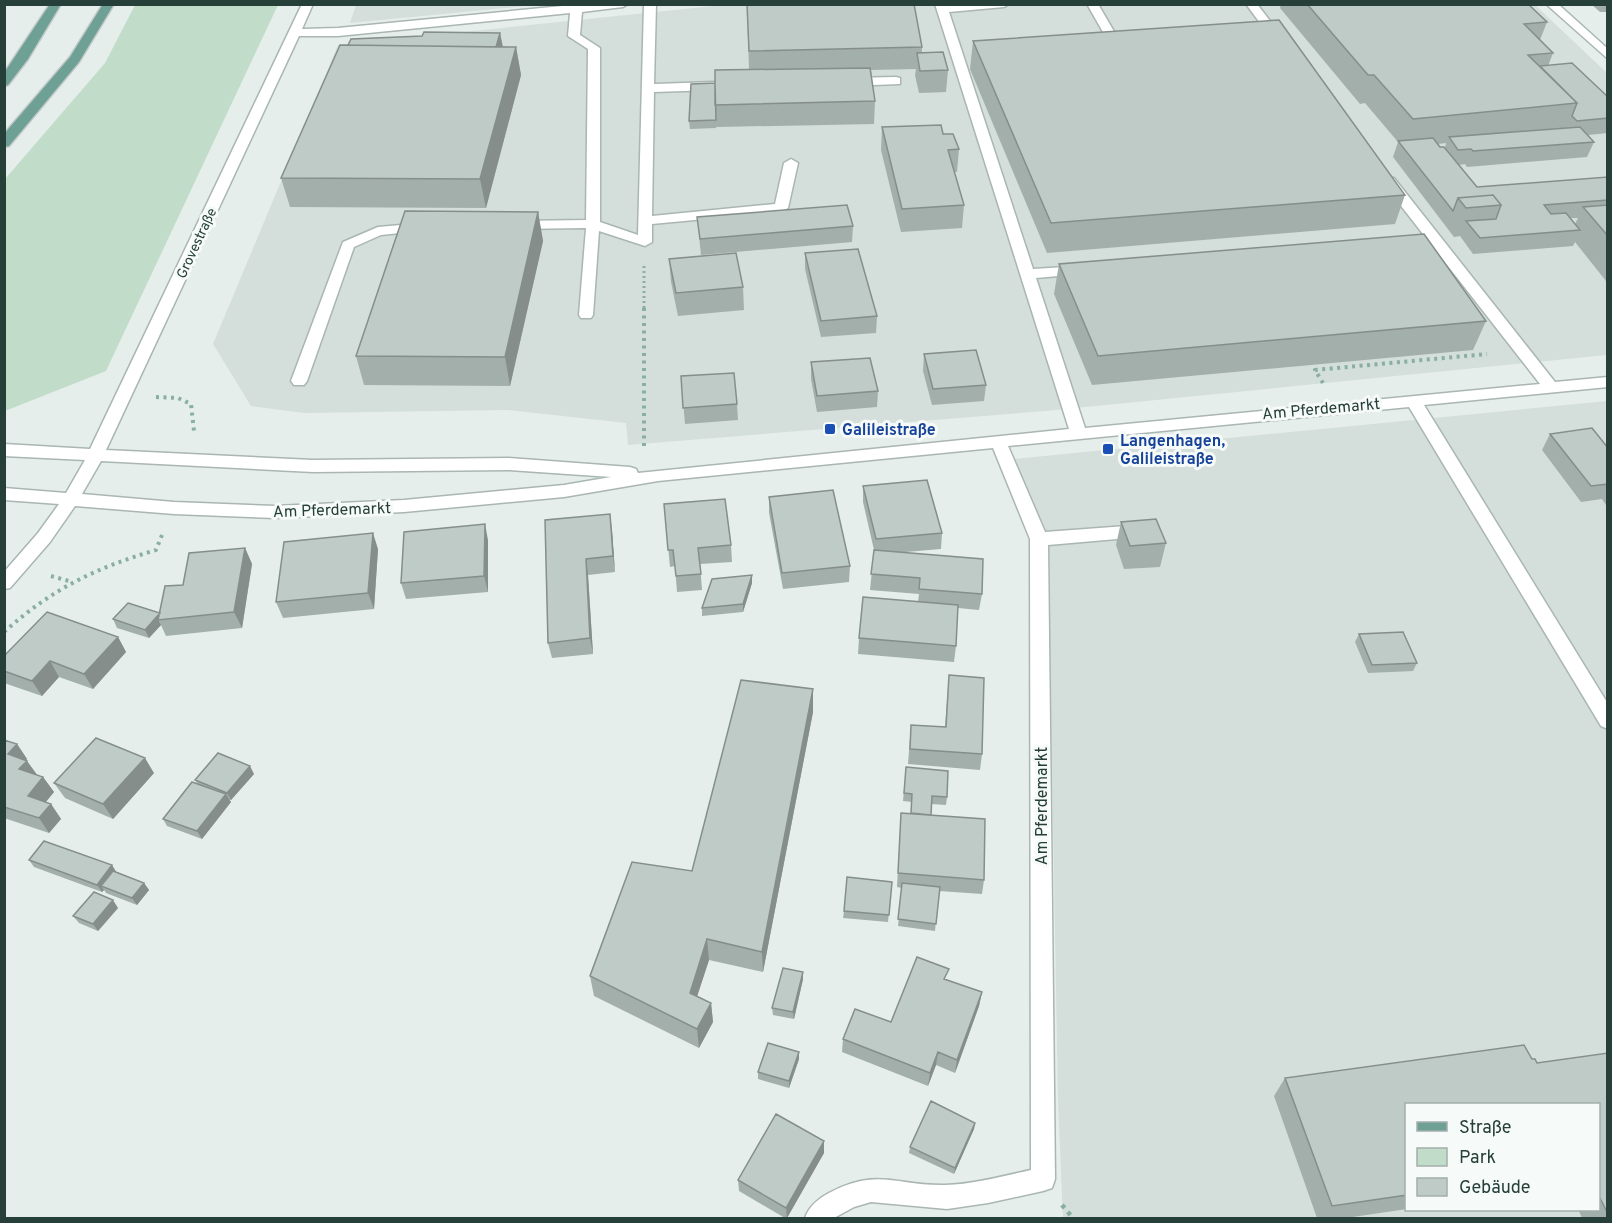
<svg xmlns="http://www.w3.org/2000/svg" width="1612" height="1223" font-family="Overpass,sans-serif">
<rect width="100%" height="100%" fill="#e6eeeb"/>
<path fill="#d4deda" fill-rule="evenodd" d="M733 4H1534L1607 73V355L1045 411 628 445 626 423 508 410 304 413 251 406 213 344 338 45Z
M356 5V4L536 5 350 23Z
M1607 401V1218H1063L1058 1101 1048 541 1014 459ZM1406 1104H1598V1210H1406Z"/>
<path fill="#c1ddca" d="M135 5H278L106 371 5 411V179L105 63Z"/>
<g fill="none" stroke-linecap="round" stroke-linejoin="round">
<defs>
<path id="minor" d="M302 4H313L302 29 338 28 583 4H628L623 7 582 12 580 35 600 48V222L638 235 644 4H656L654 84 715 82 721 86 715 90 654 92 652 216 775 204 784 163 791 159 798 163 788 208 781 212 652 224V242L645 246 599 231 593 315 591 318H581L579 315 586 228 517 229 510 225 517 221 586 220 588 49 568 36 570 13 338 36H299L106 450 313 460 509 458 630 467 636 469 638 473 1069 429 935 4H1009L1004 7 949 12 1033 269 1081 266 1088 270 1081 274 1036 278 1085 428 1540 384 1384 184 1382 181 1384 178H1394L1555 382 1608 377V387L1424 405 1608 704V729L1601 726 1409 407 1008 446 1045 532 1140 525 1146 527 1149 531 1146 535 1140 537 1048 545 1055 1179 1052 1188 1043 1191 988 1203 947 1209 871 1202 854 1207 834 1218H805C809 1206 818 1199 829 1193 878 1167 896 1186 945 1185 974 1184 1003 1176 1031 1170L1030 539 993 448 658 481 564 497 404 512 275 518 174 514 75 506 50 542 10 588 4 589V572L38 533 59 504 4 500V488L66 493 85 460 4 456V444L90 449ZM101 461 313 472 509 470 611 477 564 485 404 500 275 506 174 502 82 494Z
M1087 4H1098L1126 52 1124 55H1116Z
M1246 4H1257L1284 39 1282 42H1274Z
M1546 4H1558L1608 49V59Z
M896 77 900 78V84L848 86 842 82 848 78Z
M424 223 431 227 429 230 381 235 354 247 307 381 304 385H294L291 381 343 242 378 227Z"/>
<path id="major" d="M50 4H61L28 59 8 85 4 86V73Z
M103 4H114L79 62 9 146 4 147V134L70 57Z"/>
</defs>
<use href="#minor" stroke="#a9b6b2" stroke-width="3"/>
<use href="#major" stroke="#c2c9c8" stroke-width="3"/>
<path stroke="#89afa5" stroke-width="3" stroke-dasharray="2 3" stroke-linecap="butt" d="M644 266V310"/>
<path stroke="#89afa5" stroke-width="4" stroke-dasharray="3 4.5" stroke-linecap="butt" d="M644 308V447
M1323 383 1315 370 1487 354
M156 397 178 398 191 404 194 431
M51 576 69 581
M4 632C52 589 95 568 156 550L162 535"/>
<path stroke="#89afa5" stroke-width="4.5" stroke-dasharray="4 5" stroke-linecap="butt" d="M1062 1205 1073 1218"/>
<use href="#minor" fill="#fff" fill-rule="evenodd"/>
<use href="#major" fill="#6ea095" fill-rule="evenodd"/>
</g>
<path fill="#a3afab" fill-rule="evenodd" d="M747 4 922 47V53L948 70 946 92 919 93 915 75 916 69 871 70 875 101 874 124 716 127V128L690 129 689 121 715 83 749 70Z
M1281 4H1528L1547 22 1540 40 1553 53 1548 66 1608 97V133L1588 135 1594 142 1587 157 1467 167 1465 164 1459 165 1477 187 1608 177V281H1606L1575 242 1573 246 1473 254 1460 236 1454 237 1393 157 1398 142 1365 103 1360 104 1280 8ZM1446 143 1445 148 1440 147 1438 144ZM1571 218H1578L1575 224Z
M1591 4H1608V12H1600Z
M500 33 503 47H516L521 75 486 208 290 207 281 178 348 45Z
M973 41 1405 195 1395 224 1047 253 970 69Z
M882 127 943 134 959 149 957 172H954L964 205 962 228 901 232 881 150Z
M538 212 543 241 510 386 364 385 356 356Z
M697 217 853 226 852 242 701 255Z
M805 253 877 316 876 333 821 337 805 269Z
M669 259 743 287 744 310 678 316 671 282Z
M1059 264 1486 321 1473 350 1092 385 1054 294Z
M924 354 986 385 984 401 932 405 923 371Z
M811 362 878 391 877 407 817 412 811 379Z
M681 376 737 404 738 420 685 424Z
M1550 434 1608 448V505H1606L1602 499 1581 502 1542 450Z
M863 486 942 533 941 549 906 552 982 594 979 610 958 608 956 646 954 662 858 654 859 638 918 602 919 594 870 590 874 550 863 502Z
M769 497 850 566 849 582 783 589 769 513Z
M664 504 731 545 732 562 700 564 702 590 677 592 675 566 670 567Z
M545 520 612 530 615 572 588 575 593 654 552 658 548 643Z
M1121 522 1166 543 1160 567 1124 569 1116 545Z
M488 540V592L406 599 401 583Z
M245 548 252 564 242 628 166 636 161 625 149 638 117 628 113 619 160 613 183 585Z
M378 549 374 609 283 618 276 602Z
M752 583 743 612 702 616V608Z
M1359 634 1417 663 1413 671 1368 673 1355 642Z
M118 637 126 652 93 689 59 677 42 696 4 683V656Z
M949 675 982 754 980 770 908 764 911 725 945 727Z
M813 689V712L763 972 709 960 697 996 711 1003 713 1022 699 1048 594 996 590 976 692 871Z
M4 740 17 744 27 759 26 760 37 775 43 777 54 792 46 802 51 804 61 819 49 833 4 818Z
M906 767 947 797 946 805 931 804V815L984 880 982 894 939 891 935 931 898 926 902 888 897 887 901 813H911L912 802 903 801Z
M154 773 113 819 65 798 54 783Z
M254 774 231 800H229L231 802 202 839 167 826 163 819 197 783 195 780Z
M29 860 117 872 144 883 149 890 137 905 106 893 104 890 102 892 34 867Z
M892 882 888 922 843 918 844 911Z
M118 908 98 931 79 923 73 916Z
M803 979 794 1019 773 1015 772 1008Z
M947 980 982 992 979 1006 955 1073 936 1065 928 1086 842 1052 843 1039 891 1022Z
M799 1052V1059L789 1088 758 1079V1072Z
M1608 1053V1218H1582L1578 1209H1599V1104H1407V1209L1346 1218H1317L1274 1096 1285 1078 1532 1059 1537 1063Z
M975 1123 974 1129 954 1174 909 1153 910 1147Z
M824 1141V1153L787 1218H785L739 1191 738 1180Z"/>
<path fill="#858e8b" d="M500 33 503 48 493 59Z
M516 47 521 75 486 208 480 179Z
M538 212 543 241 510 386 505 357Z
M610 514 612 530 615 572 613 556Z
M485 524 488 540V592L484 576Z
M373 533 378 549 374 609 368 593Z
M245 548 252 564 242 628 234 612Z
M586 559 588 575 593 654 590 638Z
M752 575V583L743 612V604Z
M160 613 158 620 161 625 149 638 145 630Z
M118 637 126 652 93 689 84 674Z
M50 661 59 677 42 696 32 681Z
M813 689V712L763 972 762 952Z
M17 744 27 759 19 769 8 754Z
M145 758 154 773 113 819 103 804Z
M27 761 38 776 19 769Z
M250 766 254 774 231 800 227 793Z
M43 777 54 792 38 811 28 796Z
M226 794 231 802 202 839 197 831Z
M51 804 61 819 49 833 39 818Z
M112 865 117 873 101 886 104 890 102 892 97 885Z
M144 883 149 890 137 905 132 898Z
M113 900 118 908 98 931 93 924Z
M707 939 709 960 692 1012 690 993Z
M803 972V979L794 1019 793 1012Z
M982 992 979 1006 955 1073 957 1060Z
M711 1003 713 1022 699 1048 697 1029Z
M799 1052V1059L789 1088V1081Z
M938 1052 936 1065 928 1086 930 1073Z
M975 1123 974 1129 954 1174 955 1168Z
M824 1141V1153L787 1218 786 1208Z"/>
<path fill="#becbc7" stroke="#858e8b" stroke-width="1.5" d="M747 4H914L922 47 749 51Z
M1307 4H1528L1547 22 1524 24 1553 53 1528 55 1577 103 1413 119 1374 75H1368Z
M1279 20 1405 195 1051 223 973 41Z
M424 32 500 33 496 47 348 45 351 39 422 36Z
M340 45 516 47 480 179 281 178Z
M943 52 948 70 920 71 917 53Z
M1572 63 1608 97V118L1577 121 1572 116 1577 103 1540 66Z
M870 68 875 101 715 105V70Z
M715 83 716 120 689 121 691 84Z
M941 125 943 134H953L959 149 948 150 964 205 902 209 882 127Z
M1580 127 1594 142 1473 151 1471 149 1458 150 1449 137Z
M1433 138 1440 147H1444L1477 187 1608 177V200L1544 205 1551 214 1566 213 1580 230 1480 238 1466 221 1496 219 1501 205 1493 195 1458 198 1453 211 1398 141Z
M1493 195 1501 205 1466 208 1458 198Z
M847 205 853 226 700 239 697 217Z
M1608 205V236L1583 207Z
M405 211 538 212 505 357 356 356Z
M1424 234 1486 321 1098 356 1059 264Z
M858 249 877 316 821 321 805 253Z
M736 253 743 287 676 293 669 259Z
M976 350 986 385 933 389 924 354Z
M870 358 878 391 817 396 811 362Z
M734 373 737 404 683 408 681 376Z
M1592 428 1608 448V484L1591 486 1550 434Z
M927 480 942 533 876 539 863 486Z
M833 490 850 566 782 573 769 497Z
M725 499 731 545 698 548 701 574 676 576 673 550H668L664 504Z
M610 514 613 556 586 559 590 638 548 643 545 520Z
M1156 519 1166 543 1130 546 1121 522Z
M485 524 484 576 401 583 404 532Z
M373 533 368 593 276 602 284 542Z
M245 548 234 612 158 620 165 586 183 585 189 553Z
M874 550 983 559 982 594 919 589 920 578 871 574Z
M752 575 743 604 702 608 712 579Z
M863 597 958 605 956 646 859 638Z
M128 603 160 613 145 630 113 619Z
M47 612 118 637 84 674 50 661 32 681 4 671V656Z
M1403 632 1417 663 1372 665 1359 634Z
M949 675 984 678 982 754 910 749 911 725 946 727Z
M741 680 813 689 762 952 707 939 690 993 711 1003 697 1029 590 976 632 862 692 871Z
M96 738 145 758 103 804 54 783Z
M4 740 17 744 8 754 27 761 19 769 43 777 28 796 51 804 39 818 4 807Z
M218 753 250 766 227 793 195 780Z
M906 767 948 771 947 797 932 796 931 815 911 813 912 794 904 793Z
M192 782 226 794 197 831 163 819Z
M901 813 985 819 984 880 898 873Z
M44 841 112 865 97 885 29 860Z
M113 871 144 883 132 898 101 886Z
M847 877 892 882 889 915 844 911Z
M902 883 940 887 936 924 898 919Z
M94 892 113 900 93 924 73 916Z
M917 957 949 969 944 979 982 992 957 1060 938 1052 930 1073 843 1039 855 1009 891 1022Z
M783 968 803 972 793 1012 772 1008Z
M768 1043 799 1052 789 1081 758 1072Z
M1524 1045 1532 1059H1535L1537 1063 1608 1053V1214L1599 1196V1104H1407V1195L1332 1206 1285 1078Z
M931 1101 975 1123 955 1168 910 1147Z
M776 1114 824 1141 786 1208 738 1180Z"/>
<g fill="#1a4fb4" stroke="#f6faf8" stroke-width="2">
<rect x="824" y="423" width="12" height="12" rx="3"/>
<rect x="1102" y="443" width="12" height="12" rx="3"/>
</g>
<g text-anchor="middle" stroke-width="6" stroke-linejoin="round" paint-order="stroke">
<g font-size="14" fill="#263f39" stroke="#f6faf8">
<text transform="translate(196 243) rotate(-65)" y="5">Grovestraße</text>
</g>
<g font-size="16" fill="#263f39" stroke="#f6faf8">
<text transform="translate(1321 408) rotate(-5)" y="6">Am Pferdemarkt</text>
<text transform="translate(332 509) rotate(-2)" y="6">Am Pferdemarkt</text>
<text transform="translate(1041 806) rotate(-90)" y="6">Am Pferdemarkt</text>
</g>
<g font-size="16" font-weight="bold" fill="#164399" stroke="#f6faf8" text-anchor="start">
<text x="842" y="435">Galileistraße</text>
<text x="1120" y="446">Langenhagen,<tspan x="1120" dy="18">Galileistraße</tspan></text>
</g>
</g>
<rect width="1612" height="1223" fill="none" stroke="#263f39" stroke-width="12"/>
<rect x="1405" y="1103" width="195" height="108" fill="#f6faf8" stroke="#a3afac" stroke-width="1.5"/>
<rect x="1417" y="1122" width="30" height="9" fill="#6ea095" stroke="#a3afac" stroke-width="1.5"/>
<text x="1459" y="1133" font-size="18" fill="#263f39">Straße</text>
<rect x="1417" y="1148" width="30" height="18" fill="#c1ddca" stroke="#a3afac" stroke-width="1.5"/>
<text x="1459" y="1163" font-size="18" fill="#263f39">Park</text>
<rect x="1417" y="1178" width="30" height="18" fill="#becbc7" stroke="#a3afac" stroke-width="1.5"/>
<text x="1459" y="1193" font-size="18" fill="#263f39">Gebäude</text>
</svg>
